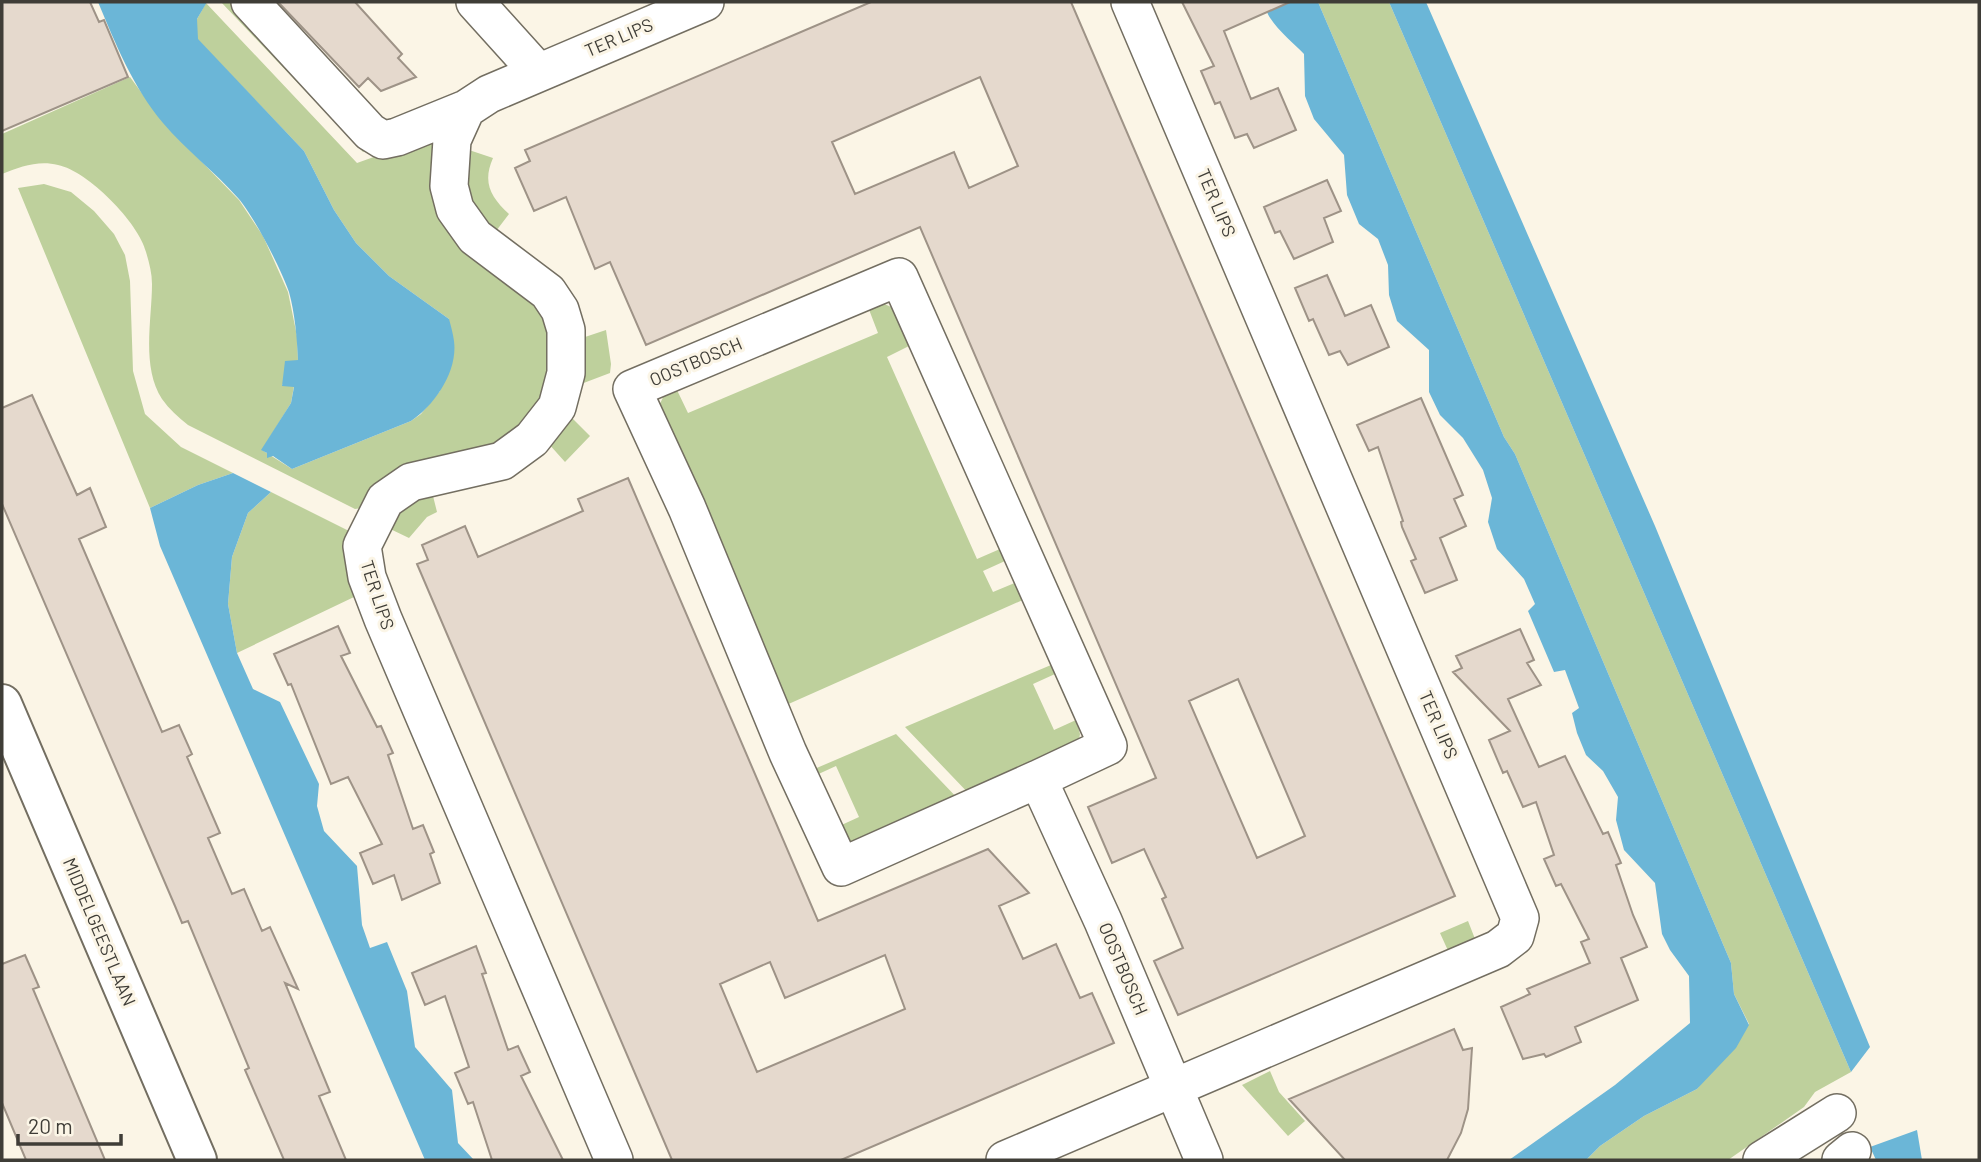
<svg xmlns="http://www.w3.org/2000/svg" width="1981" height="1162" font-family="Barlow,sans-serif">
<rect width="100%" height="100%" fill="#fbf5e6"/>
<path fill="#bed09c" d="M221 2H229L369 147 363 152Z
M1318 2H1389L1851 1072 1815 1092 1804 1107 1728 1160H1586L1600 1146 1644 1116 1697 1089 1749 1024 1734 994 1731 963 1515 454 1504 437Z
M206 3 357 163 438 134 433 199 455 240 532 298 546 321 554 341 552 383 530 418 498 443 433 458 406 467 362 508 355 509 188 425C178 417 169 409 162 399 141 367 152 319 152 284 152 273 149 262 146 252 139 223 88 171 58 165 38 160 20 167 2 174V134L130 77 163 122 239 200 263 236 288 292 297 336 298 361 282 385 294 386 291 403 262 450 292 469 411 421 421 414 440 391 449 319 389 276 356 243 334 210 304 151 197 39V19Z
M466 149 493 158C482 183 491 197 509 214L493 235 472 212 463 159Z
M44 184 71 192 94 211 114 234 125 255 130 281 133 371 145 414 181 447 233 473 198 485 150 508 18 188Z
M880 302 900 311 913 344 887 357 977 559 1000 549 1005 561 983 571 993 592 1017 582 1025 599 784 706 658 408 665 393 676 388 688 413 878 333 868 307Z
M606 330 611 364 610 373 581 384 585 359 582 338Z
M569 415 590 436 565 462 548 443Z
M431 488 437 512 427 517 409 538 384 526 394 512Z
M271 492 349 531 344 548 354 597 237 653 228 604 232 557 248 513Z
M1051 665 1055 674 1033 684 1054 730 1076 720 1080 734 1078 745 973 798 905 727Z
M896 734 962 803 861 844 847 841 835 828 859 817 836 766 812 777V770Z
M1468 921 1477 944 1450 955 1440 933Z
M1270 1071 1279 1092 1305 1121 1288 1136 1242 1085Z"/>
<path fill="#6bb6d7" d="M98 2H207L197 19 198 39 304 151 334 210 356 243 389 276 449 319C451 326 453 334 454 341 458 371 435 405 411 421L292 469 273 456 267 458V453L261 450 291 403 294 387 282 386 285 361 298 360C297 338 295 314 289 292 281 269 254 216 238 198 215 172 186 150 163 123 133 87 116 45 98 2Z
M1264 2H1318L1504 437 1515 454 1731 963 1734 994 1749 1025 1736 1048 1697 1089 1644 1116 1600 1146 1586 1160H1509L1615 1085 1690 1023 1689 976 1670 950 1662 934 1655 883 1624 850 1616 820 1618 797 1603 771 1586 755 1577 733 1572 713 1579 708 1565 670 1554 672 1528 611 1535 604 1524 579 1497 549 1488 522 1492 498 1483 470 1463 438 1440 415 1429 392V350L1397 321 1389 295 1388 265 1378 239 1359 224 1347 195 1344 155 1314 119 1305 96 1304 54C1291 40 1266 22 1264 2Z
M1389 2H1426L1655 526 1870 1047 1851 1072Z
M233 473 271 492 248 513 232 557 228 604 237 653 253 689 280 702 319 784 317 806 324 831 357 866 362 925 370 948 387 942 407 991 415 1047 452 1090 458 1143 474 1160H425L160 546 150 508 198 485Z
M1917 1130 1922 1160H1876L1870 1147Z"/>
<path fill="#e5d9cd" stroke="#9e9387" stroke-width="2" fill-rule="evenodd" d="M2 2H90L99 22 104 20 128 77 2 131Z
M278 2H355L402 54 398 58 416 77 381 91 368 78 359 87Z
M871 2H1071L1455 896 1178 1015 1154 961 1183 948 1162 899 1166 897 1144 849 1112 863 1088 807 1156 778 920 227 646 345 610 262 595 269 566 197 534 211 515 168 530 161 525 150ZM980 77 1018 166 969 188 954 152 855 194 832 142ZM1238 679 1305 836 1257 858 1189 701Z
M1182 2H1290L1224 31 1251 99 1278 88 1296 130 1254 148 1247 134 1235 138 1220 102 1215 104 1201 71 1214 66Z
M1327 180 1341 211 1324 218 1333 242 1294 259 1280 231 1275 233 1264 207Z
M1327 275 1345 316 1371 305 1389 347 1348 365 1340 351 1329 355 1313 319 1309 321 1295 288Z
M32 395 77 495 90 488 106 527 79 539 162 732 179 725 192 754 187 757 220 833 208 838 232 894 244 889 262 931 270 927 298 989 285 983 330 1092 319 1096 346 1160H284L245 1070 249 1068 188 921 182 923 175 906 2 504V408Z
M1421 398 1463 495 1454 499 1466 526 1440 538 1457 580 1425 593 1411 561 1416 559 1402 527 1401 522 1403 521 1378 447 1369 451 1357 425Z
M628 478 818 921 988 849 1029 893 999 906 1023 959 1056 944 1080 998 1092 993 1114 1043 841 1160H672L417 564 428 560 422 545 465 526 478 557 583 511 578 499ZM885 955 905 1009 757 1072 720 984 770 962 785 998Z
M338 626 350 653 341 656 377 727 381 726 393 753 388 755 413 829 423 825 434 852 430 854 440 883 402 900 394 875 373 884 360 853 382 844 348 777 331 784 291 684 288 685 274 654Z
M1520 629 1534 660 1527 663 1541 685 1508 699 1539 767 1565 756 1603 834 1608 832 1621 863 1616 865 1633 915 1647 947 1621 958 1638 1000 1575 1027 1581 1042 1546 1057 1544 1054 1523 1059 1501 1007 1530 994 1527 989 1590 963 1581 942 1589 939 1561 884 1556 886 1544 859 1554 855 1536 802 1523 807 1507 771 1503 773 1489 740 1510 731 1453 672 1462 668 1456 656Z
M476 946 486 973 482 974 508 1050 518 1046 530 1072 521 1076 563 1160H492L473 1102 468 1104 455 1073 469 1067 445 996 425 1005 412 973Z
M25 955 39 987 33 989 105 1160H26L2 1103V964Z
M1454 1029 1463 1050 1472 1048 1468 1109 1461 1133 1447 1160H1345L1289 1099Z"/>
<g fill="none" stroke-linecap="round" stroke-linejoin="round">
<defs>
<path id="street" d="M250 2 370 132 383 140 397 137 466 109
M475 2 538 72
M1038 779 841 867 788 753 687 508 632 389 899 277 1108 746 1038 779 1103 921 1204 1160
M614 1160 383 619 367 577 362 546 385 500 411 482 502 461 532 439 557 407 566 373V330L560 310 548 292 475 237 455 209 449 186 452 140 466 109 489 94 705 2
M1005 1160 1498 949 1515 936 1520 918 1130 2
M1762 1160 1837 1113
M1841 1160 1852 1151"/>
<path id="secondary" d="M2 704 197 1160"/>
</defs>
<use href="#street" stroke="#736e61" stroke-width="40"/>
<use href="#secondary" stroke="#736e61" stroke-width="42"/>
<use href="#street" stroke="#fff" stroke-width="37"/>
<use href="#secondary" stroke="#fff" stroke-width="38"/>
</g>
<g text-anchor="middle" stroke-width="6" stroke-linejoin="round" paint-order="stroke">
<g font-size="18" fill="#3f3d37" stroke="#fbf5e6">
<text transform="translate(619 38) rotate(-23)" y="6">TER LIPS</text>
<text transform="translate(1216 203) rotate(67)" y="6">TER LIPS</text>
<text transform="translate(696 362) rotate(-23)" y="6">OOSTBOSCH</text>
<text transform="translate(377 595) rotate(72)" y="6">TER LIPS</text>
<text transform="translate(1438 725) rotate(67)" y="6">TER LIPS</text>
<text transform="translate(99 932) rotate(67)" y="6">MIDDELGEESTLAAN</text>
<text transform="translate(1123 969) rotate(67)" y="6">OOSTBOSCH</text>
</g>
</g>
<rect width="1981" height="1162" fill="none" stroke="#3f3d37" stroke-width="7"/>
<path d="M18 1134v10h103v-10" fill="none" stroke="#3f3d37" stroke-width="3.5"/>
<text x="28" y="1134" font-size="21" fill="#3f3d37" stroke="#fbf5e6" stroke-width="5" paint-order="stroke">20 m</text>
</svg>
